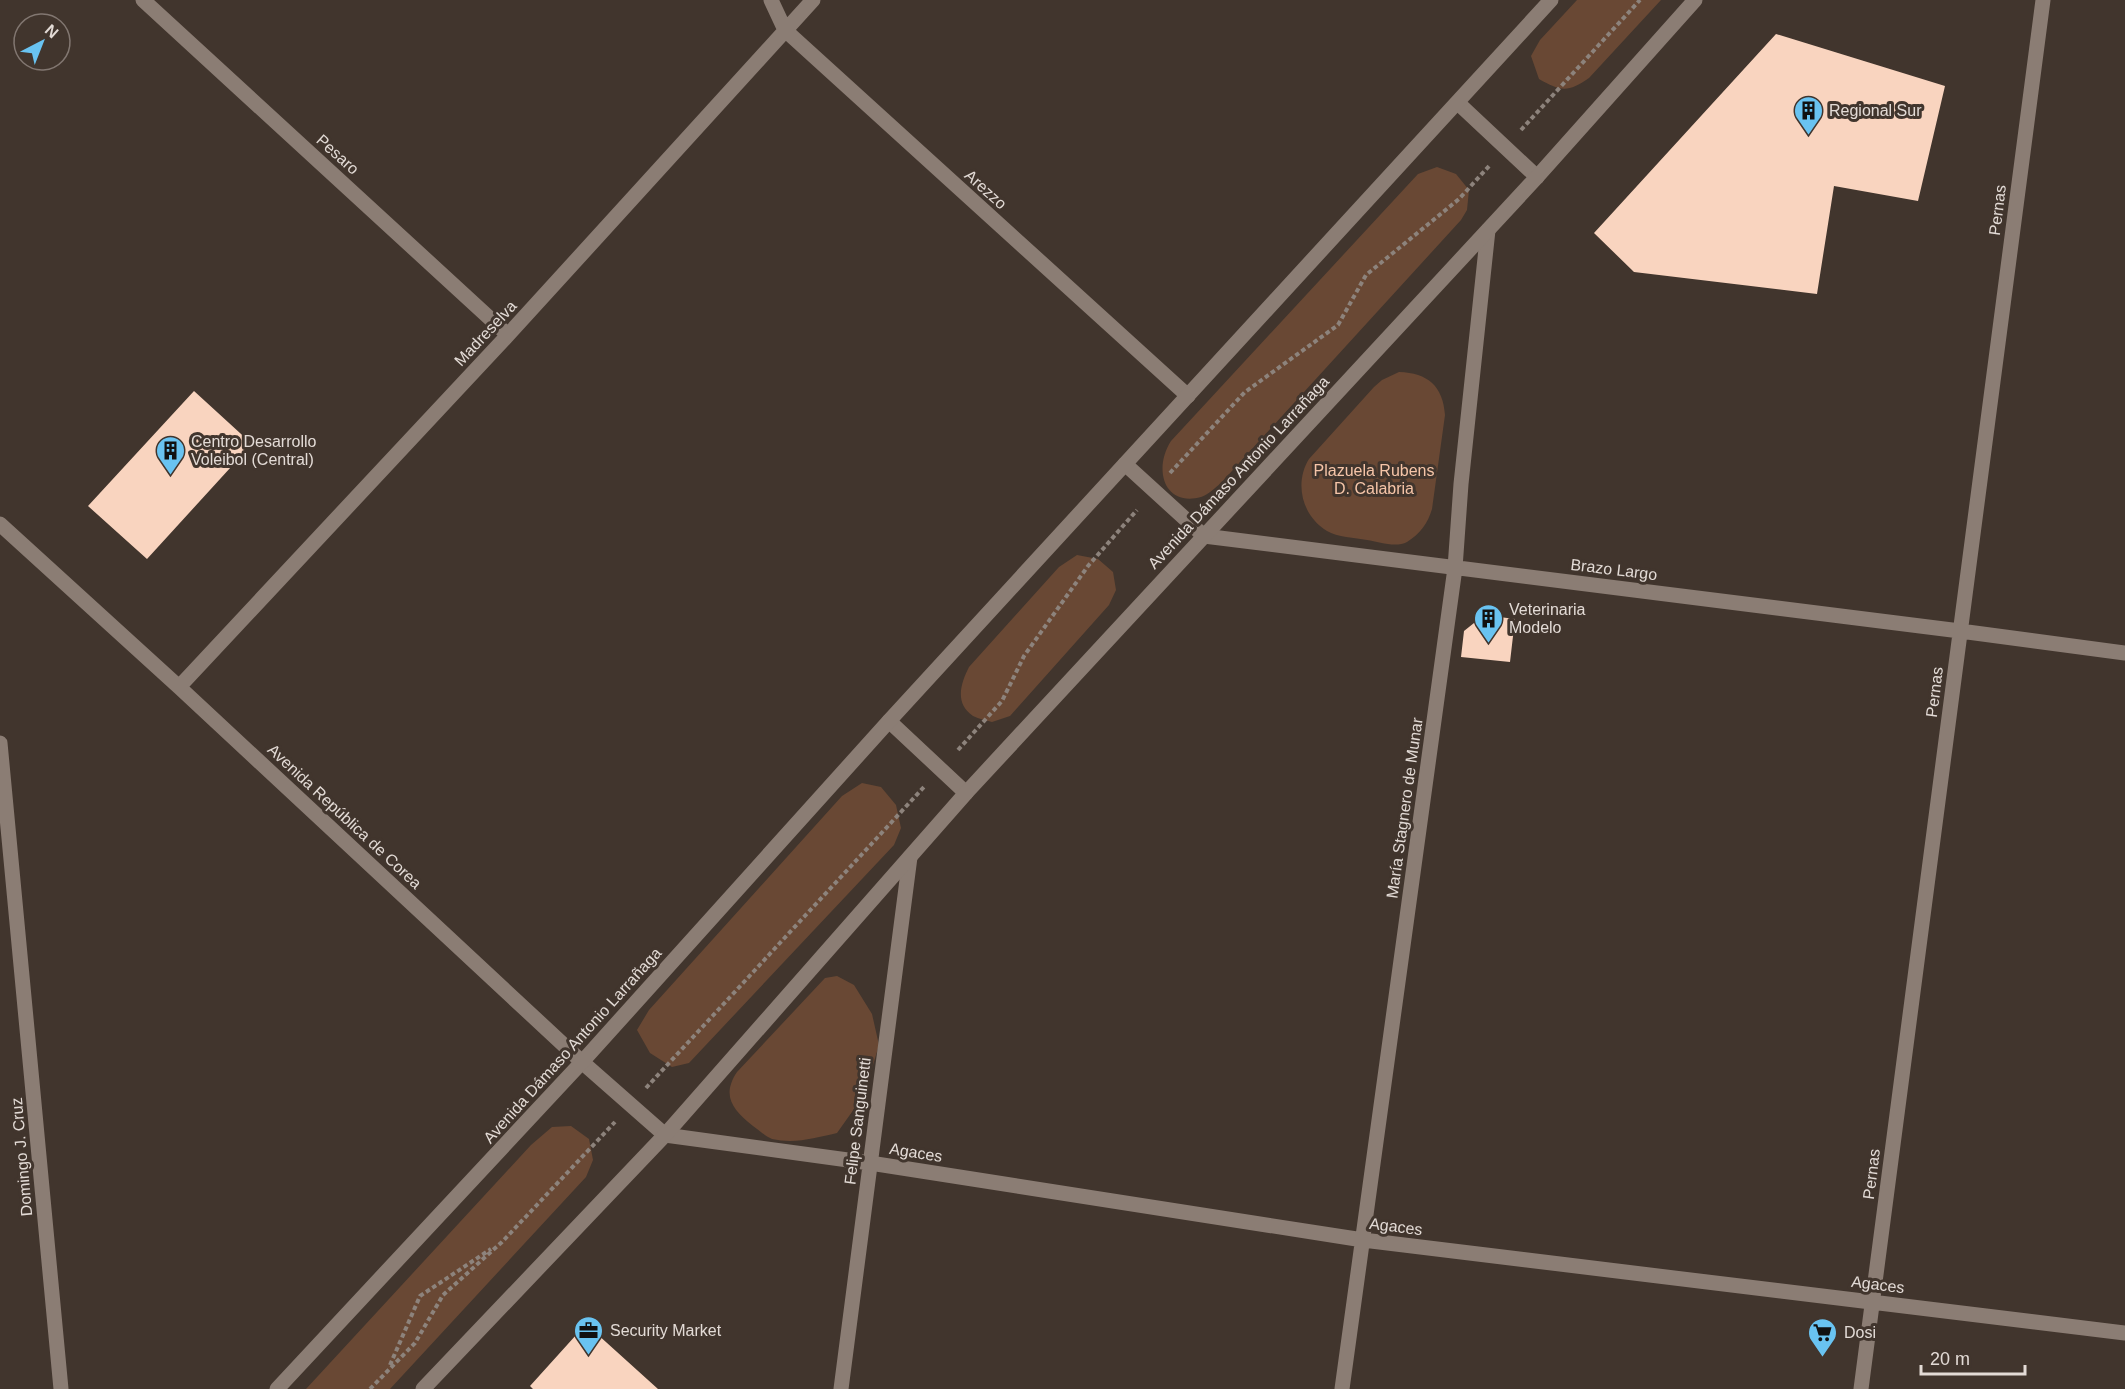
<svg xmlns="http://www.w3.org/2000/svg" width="2125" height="1389" font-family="Arial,sans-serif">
<rect width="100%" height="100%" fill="#41352d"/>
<path fill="#694834" d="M1577 0H1661L1589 78C1568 93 1560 91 1539 79L1531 56 1540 40Z
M1437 167 1456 174 1469 190 1467 210 1461 220 1221 483C1216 487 1208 495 1201 497 1164 507 1153 469 1171 441L1418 174Z
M1399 372C1428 373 1443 386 1445 415L1432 509C1428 523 1420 534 1407 542 1396 548 1379 542 1367 540 1355 538 1337 537 1327 531 1302 516 1294 483 1309 459L1374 387 1382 380Z
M1077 555 1098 559 1113 572 1116 590 1109 605 1010 716 992 722C986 720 979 719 973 716 954 703 961 683 969 667L1059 567Z
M862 783 881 787 896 805 901 828 894 845 689 1063 672 1067 650 1053 637 1030 649 1010 842 796Z
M837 976 854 985 872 1014 879 1045 864 1095 837 1133C815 1138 795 1144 772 1139 766 1137 759 1130 753 1126 733 1110 721 1096 737 1072L825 978Z
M571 1126 589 1139 593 1160 586 1177 390 1389H306L531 1145 552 1127Z"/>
<path fill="#f9d4bf" d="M1776 34 1945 86 1918 201 1834 186 1817 294 1634 272 1594 233Z
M194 391 252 444 147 559 88 506Z
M1484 615 1515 619 1510 662 1461 657 1464 631Z
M586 1324 658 1389H533L530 1386Z"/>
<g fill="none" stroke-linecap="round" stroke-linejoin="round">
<path stroke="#8d837c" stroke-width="4" stroke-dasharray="4.5 3" stroke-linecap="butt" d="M1521 130 1640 0
M1170 473 1245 392 1338 325 1366 275 1459 199 1490 165
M958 750 1002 701 1024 656 1088 566 1137 510
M646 1088 924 787
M390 1365 420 1296 491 1249
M370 1389 415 1343 443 1295 502 1242 615 1122"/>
<path stroke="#8b7d74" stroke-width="15" d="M0 743 61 1389"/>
<path stroke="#8b7d74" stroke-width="15" d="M143 0 508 335
M771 0 785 30 1188 396
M1458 103 1537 177
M1125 464 1204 536 1960 631 2125 653
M0 524 179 687 582 1062 665 1135 870 1163 1363 1240 2125 1333
M179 687 508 335 813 0
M889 721 966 793
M841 1389 910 857
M1342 1389 1455 568 1461 484 1488 230
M1861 1389 2043 0"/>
<path stroke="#8b7d74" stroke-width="15" d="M277 1389 582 1062 889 721 1551 0
M423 1389 665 1135 966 793 1537 177 1695 0"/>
</g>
<defs>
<symbol id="building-pin" viewBox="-11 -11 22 30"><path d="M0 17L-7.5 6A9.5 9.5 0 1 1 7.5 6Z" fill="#69c3f1" stroke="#41352d"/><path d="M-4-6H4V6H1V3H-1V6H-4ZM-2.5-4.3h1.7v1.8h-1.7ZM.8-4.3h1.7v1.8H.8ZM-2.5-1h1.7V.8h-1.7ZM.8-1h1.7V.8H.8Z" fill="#111"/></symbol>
<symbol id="office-pin" viewBox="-11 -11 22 30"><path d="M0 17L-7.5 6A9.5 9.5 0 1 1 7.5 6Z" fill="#69c3f1" stroke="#41352d"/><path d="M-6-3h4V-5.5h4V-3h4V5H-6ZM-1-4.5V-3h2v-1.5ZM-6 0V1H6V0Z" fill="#111"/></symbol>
<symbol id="supermarket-pin" viewBox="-11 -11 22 30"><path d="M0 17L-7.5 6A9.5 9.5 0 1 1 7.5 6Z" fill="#69c3f1" stroke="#41352d"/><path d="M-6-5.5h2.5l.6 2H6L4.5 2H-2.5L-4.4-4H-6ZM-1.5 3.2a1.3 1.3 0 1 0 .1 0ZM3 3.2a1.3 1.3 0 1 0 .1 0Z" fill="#111"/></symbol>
</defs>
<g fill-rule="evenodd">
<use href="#building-pin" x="1792" y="94" width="33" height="45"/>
<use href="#building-pin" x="154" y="434" width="33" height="45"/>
<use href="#building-pin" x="1472" y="602" width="33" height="45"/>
<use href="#office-pin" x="572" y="1314" width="33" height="45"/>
<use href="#supermarket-pin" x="1806" y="1316" width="33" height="45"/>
</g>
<g text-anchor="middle" stroke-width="6" stroke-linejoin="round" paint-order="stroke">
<g font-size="16" fill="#e3dbd6" stroke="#41352d" text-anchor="start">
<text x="1829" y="116">Regional Sur</text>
<text x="191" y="447">Centro Desarrollo<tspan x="191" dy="18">Voleibol (Central)</tspan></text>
<text x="1509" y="615">Veterinaria<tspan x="1509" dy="18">Modelo</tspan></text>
<text x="610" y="1336">Security Market</text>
<text x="1844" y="1338">Dosi</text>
</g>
<g font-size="16" fill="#e3dbd6" stroke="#41352d">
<text transform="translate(338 154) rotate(42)" y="6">Pesaro</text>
<text transform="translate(986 189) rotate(42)" y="6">Arezzo</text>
<text transform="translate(1997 210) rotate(-83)" y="6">Pernas</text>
<text transform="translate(485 333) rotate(-47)" y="6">Madreselva</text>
<text transform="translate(1238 472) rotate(-47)" y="6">Avenida Dámaso Antonio Larrañaga</text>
<text transform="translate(1614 569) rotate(7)" y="6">Brazo Largo</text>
<text transform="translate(1934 692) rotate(-83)" y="6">Pernas</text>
<text transform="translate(1404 808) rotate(-82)" y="6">María Stagnero de Munar</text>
<text transform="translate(345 816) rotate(43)" y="6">Avenida República de Corea</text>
<text transform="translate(572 1045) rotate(-48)" y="6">Avenida Dámaso Antonio Larrañaga</text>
<text transform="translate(857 1121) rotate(-83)" y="6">Felipe Sanguinetti</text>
<text transform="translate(916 1152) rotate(9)" y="6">Agaces</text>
<text transform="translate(21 1157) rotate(-95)" y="6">Domingo J. Cruz</text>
<text transform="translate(1871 1174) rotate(-83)" y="6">Pernas</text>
<text transform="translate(1396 1226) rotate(7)" y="6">Agaces</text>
<text transform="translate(1878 1284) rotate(7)" y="6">Agaces</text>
</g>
<g font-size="16" fill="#f6c5a8" stroke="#41352d">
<text x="1374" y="476">Plazuela Rubens<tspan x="1374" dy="18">D. Calabria</tspan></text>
</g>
</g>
<g transform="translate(42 42) rotate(42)"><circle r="28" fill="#41352d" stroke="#827771" stroke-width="1.5"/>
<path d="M0-4.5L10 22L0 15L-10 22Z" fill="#69c3f1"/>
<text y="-9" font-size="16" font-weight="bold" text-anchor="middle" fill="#e3dbd6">N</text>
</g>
<path d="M1921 1365v9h104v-9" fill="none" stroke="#e3dbd6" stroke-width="3"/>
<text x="1930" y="1365" font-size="18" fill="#e3dbd6" stroke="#41352d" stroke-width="4.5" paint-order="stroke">20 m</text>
</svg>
